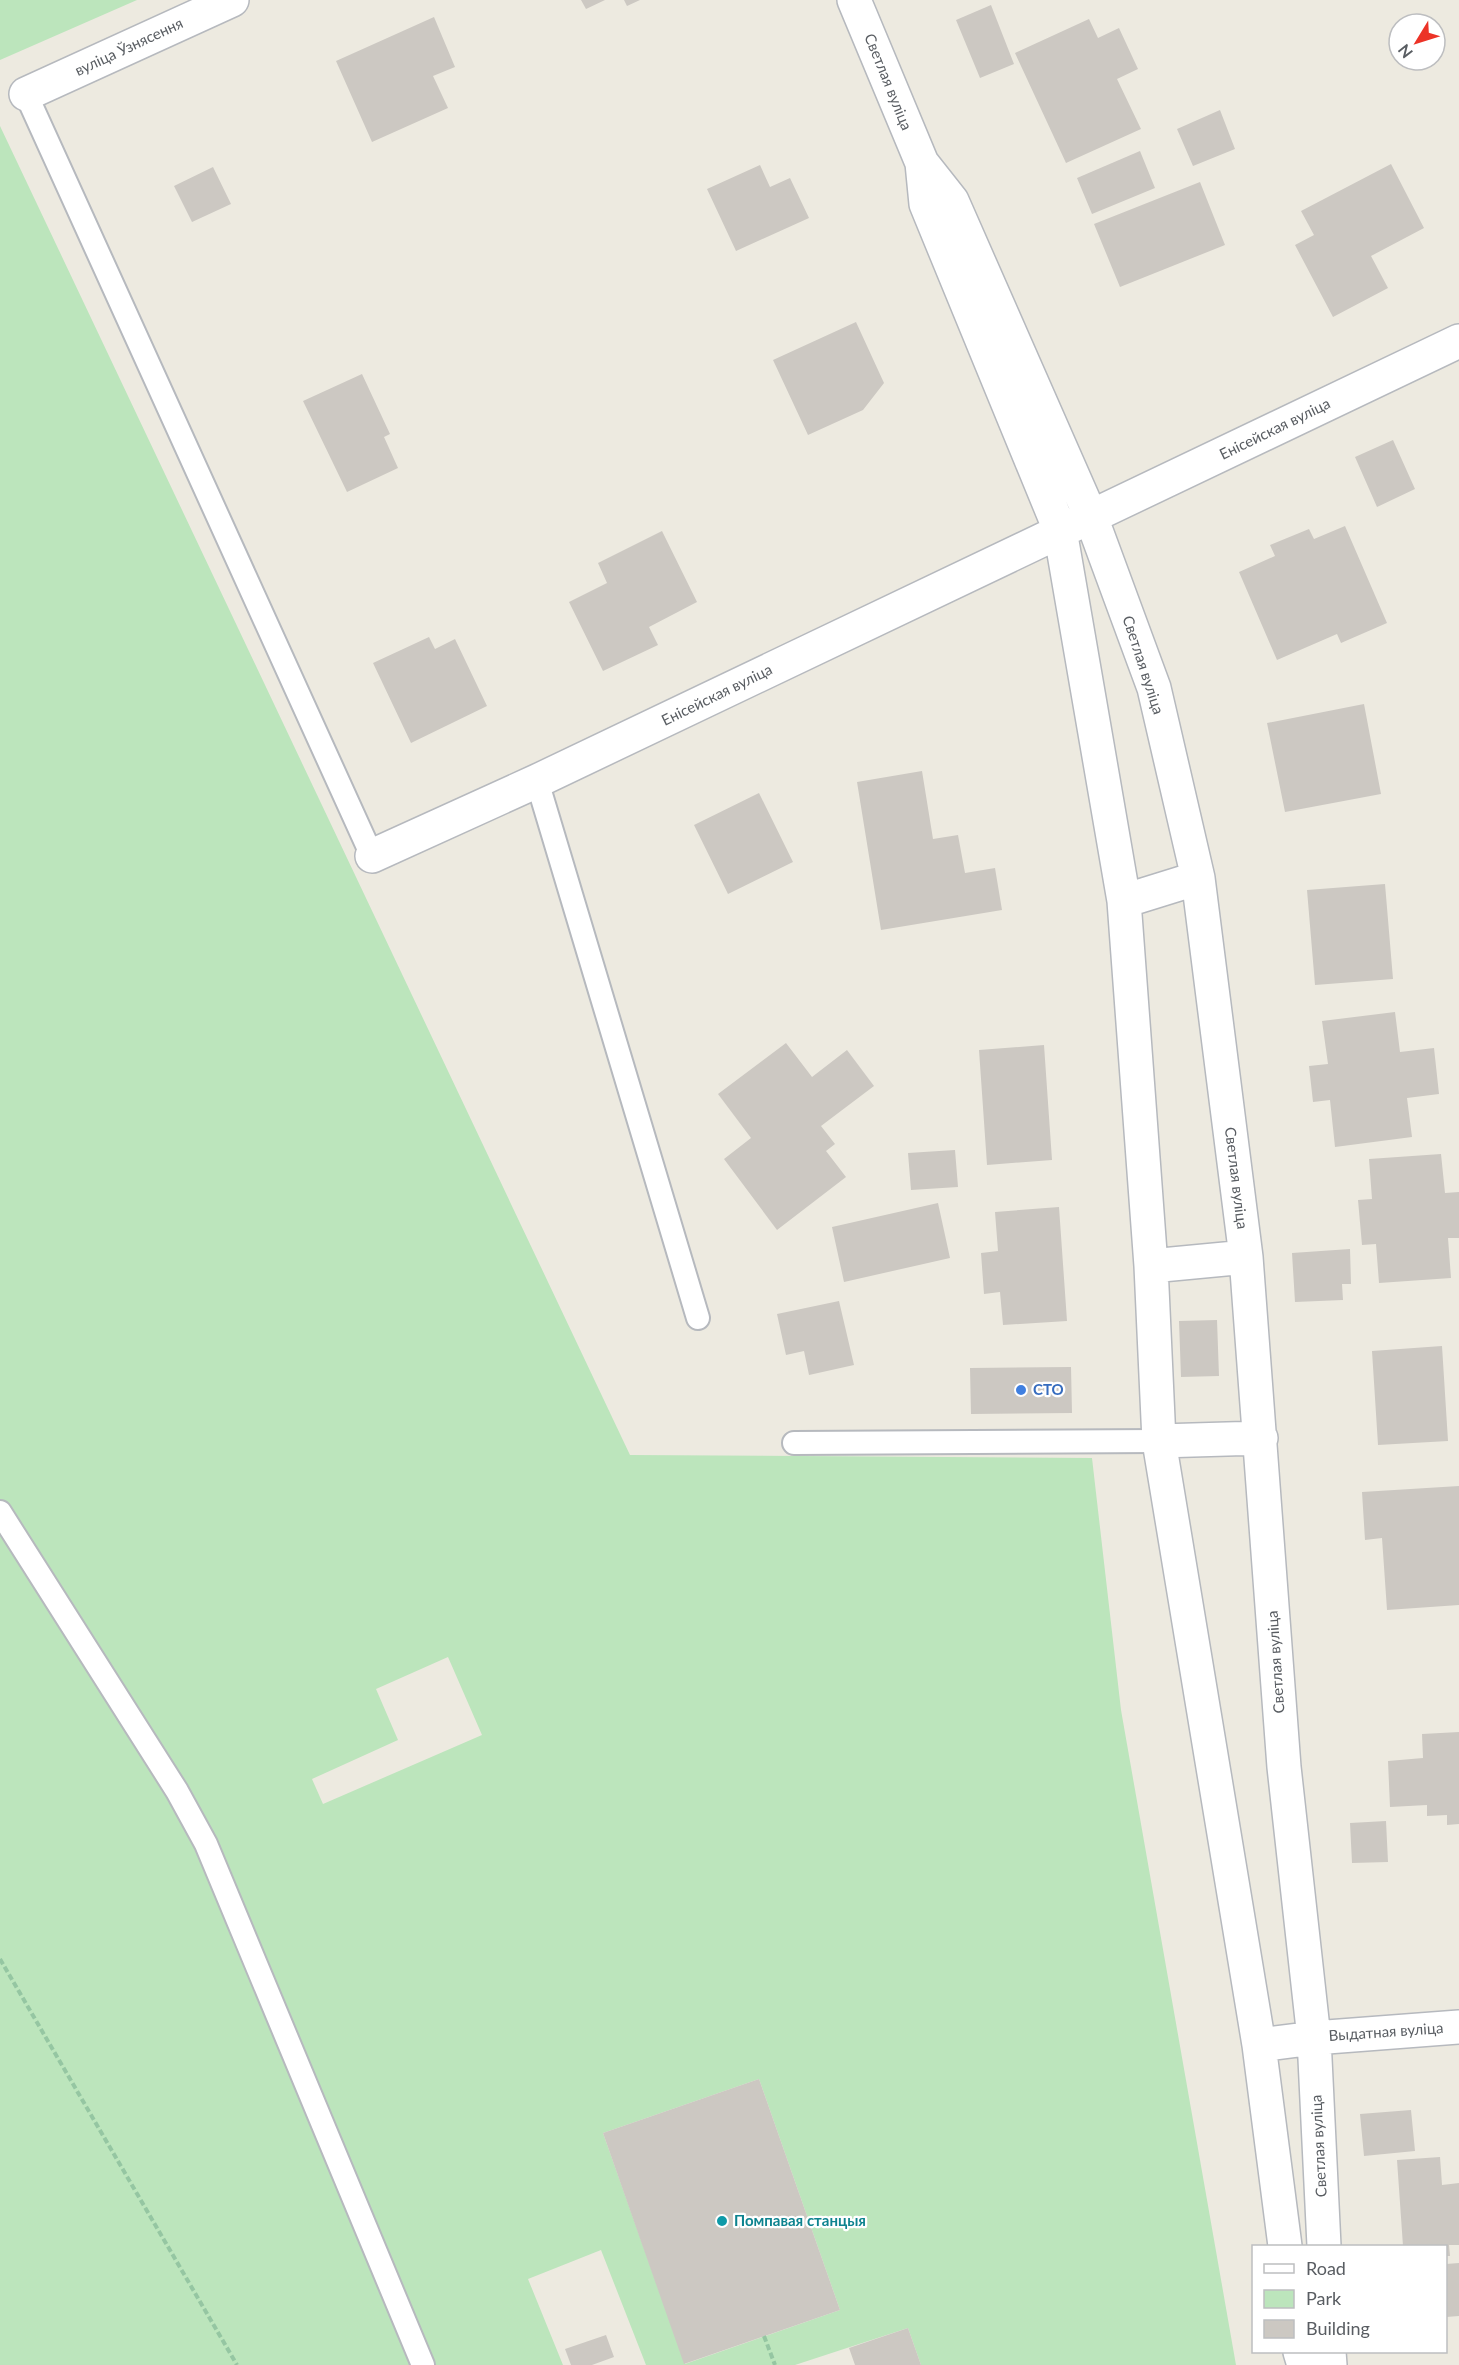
<svg xmlns="http://www.w3.org/2000/svg" width="1459" height="2365" font-family="Lato,sans-serif">
<rect width="100%" height="100%" fill="#edeae0"/>
<path fill="#bce5bc" fill-rule="evenodd" d="M0 0H137L0 60Z
M0 126 630 1455 1092 1458 1121 1710 1236 2365H921L908 2328 795 2365H646L601 2250 528 2279 563 2365H0ZM448 1657 482 1735 323 1804 312 1779 398 1740 376 1689ZM759 2079 840 2310 685 2364 603 2133Z"/>
<path fill="#ccc8c2" d="M581 0H605L586 9Z
M624 0H640L627 6Z
M991 5 1014 64 980 78 956 20Z
M434 17 455 67 433 76 448 108 372 142 336 61Z
M1089 19 1098 38 1119 28 1138 69 1117 79 1141 129 1066 163 1015 53Z
M1220 110 1235 149 1193 166 1177 129Z
M1140 151 1155 188 1092 214 1077 178Z
M1391 164 1424 228 1371 256 1388 288 1333 317 1295 245 1314 235 1301 211Z
M760 165 770 187 790 178 809 218 736 251 707 189Z
M213 167 231 204 192 222 174 186Z
M1200 182 1225 245 1120 287 1094 224Z
M856 322 884 383 863 410 808 435 773 360Z
M362 374 390 434 384 437 398 468 347 492 303 401Z
M1393 440 1415 489 1377 507 1355 457Z
M1345 526 1387 623 1341 643 1337 634 1277 660 1239 572 1275 556 1270 545 1309 529 1314 539Z
M662 531 697 602 649 627 658 645 603 671 569 602 607 583 598 563Z
M429 637 435 649 455 639 487 706 411 743 373 663Z
M1364 704 1381 794 1285 812 1267 723Z
M922 771 933 839 958 835 965 873 995 868 1002 910 881 930 857 782Z
M759 793 793 862 728 894 694 825Z
M1385 884 1393 979 1315 985 1307 890Z
M1395 1012 1400 1052 1434 1048 1439 1094 1407 1098 1412 1137 1335 1147 1330 1100 1313 1102 1309 1066 1328 1064 1322 1021Z
M786 1043 812 1077 847 1050 874 1086 821 1126 835 1144 826 1151 846 1177 777 1230 724 1159 751 1138 718 1094Z
M1044 1045 1052 1160 987 1165 979 1050Z
M955 1150 958 1187 911 1190 908 1153Z
M1441 1154 1445 1193 1459 1192V1238H1448L1451 1278 1379 1283 1376 1244 1362 1245 1358 1200 1372 1199 1369 1159Z
M938 1203 950 1258 844 1282 832 1227Z
M1059 1207 1067 1321 1003 1325 1000 1292 984 1294 981 1253 998 1251 995 1212Z
M1350 1249 1351 1284H1342L1343 1300 1295 1302 1292 1253Z
M839 1301 854 1365 809 1375 804 1351 786 1355 777 1314Z
M1217 1320 1219 1376 1181 1377 1179 1321Z
M1442 1346 1448 1441 1378 1445 1372 1351Z
M1071 1367 1072 1413 971 1414 970 1368Z
M1459 1486V1605L1387 1610 1382 1538 1365 1540 1362 1492Z
M1459 1732V1824L1447 1825V1815L1427 1816V1805L1390 1807 1388 1761 1423 1758 1422 1734Z
M1386 1821 1388 1862 1352 1863 1350 1823Z
M759 2079 840 2310 684 2364 603 2133Z
M1411 2110 1415 2151 1364 2156 1360 2114Z
M1440 2157 1442 2185 1459 2183V2245H1449L1450 2256H1446V2246H1403L1397 2160Z
M1459 2263V2316L1446 2317V2264Z
M908 2328 921 2365H855L849 2348Z
M606 2335 614 2357 592 2365H571L565 2349Z"/>
<g fill="none" stroke-linecap="round" stroke-linejoin="round">
<defs>
<path id="lane" d="M26 94 372 856
M537 781 698 1318
M794 1443 1159 1441
M0 1512 177 1791 206 1844 423 2365"/>
<path id="street" d="M854 0 922 163 952 201 1091 517 1154 688 1198 878 1246 1257 1284 1767 1314 2038 1324 2246
M26 94 232 0
M922 163 926 204 1060 530 1124 901 1151 1266 1159 1441 1259 2045 1285 2246
M372 856 537 781 1459 341
M1124 901 1198 878
M1151 1266 1246 1257
M1159 1441 1261 1438
M1259 2045 1314 2038 1459 2027
M1300 2352 1304 2365
M1329 2352 1330 2365"/>
</defs>
<use href="#lane" stroke="#b6b9be" stroke-width="26"/>
<use href="#street" stroke="#b6b9be" stroke-width="36"/>
<path stroke="#95c6a2" stroke-width="4" stroke-dasharray="6 3" stroke-linecap="butt" d="M0 1959 237 2365
M764 2336 775 2365"/>
<use href="#lane" stroke="#fff" stroke-width="22"/>
<use href="#street" stroke="#fff" stroke-width="33"/>
</g>
<circle fill="#3f7fe0" stroke="#fff" stroke-width="2" cx="1021" cy="1390" r="6"/>
<circle fill="#0f9aa8" stroke="#fff" stroke-width="2" cx="722" cy="2221" r="6"/>
<g text-anchor="middle" stroke-width="4.5" stroke-linejoin="round" paint-order="stroke">
<g font-size="15" fill="#595d62" stroke="#fff">
<text transform="translate(129 47) rotate(-25)" y="5">вуліца Ўзнясення</text>
<text transform="translate(888 82) rotate(68)" y="5">Светлая вуліца</text>
<text transform="translate(1275 429) rotate(-26)" y="5">Енісейская вуліца</text>
<text transform="translate(1143 665) rotate(72)" y="5">Светлая вуліца</text>
<text transform="translate(717 695) rotate(-26)" y="5">Енісейская вуліца</text>
<text transform="translate(1236 1178) rotate(83)" y="5">Светлая вуліца</text>
<text transform="translate(1276 1662) rotate(-94)" y="5">Светлая вуліца</text>
<text transform="translate(1386 2032) rotate(-4)" y="5">Выдатная вуліца</text>
<text transform="translate(1319 2146) rotate(-93)" y="5">Светлая вуліца</text>
</g>
<g font-size="15" font-weight="bold" fill="#366cbe" stroke="#fff" text-anchor="start">
<text x="1033" y="1395">СТО</text>
</g>
<g font-size="15" font-weight="bold" fill="#0d838f" stroke="#fff" text-anchor="start">
<text x="734" y="2226">Помпавая станцыя</text>
</g>
</g>
<rect x="1252" y="2245" width="195" height="108" fill="#ffffff" stroke="#bdbec0" stroke-width="1.5"/>
<rect x="1264" y="2264" width="30" height="9" fill="#ffffff" stroke="#bdbec0" stroke-width="1.5"/>
<text x="1306" y="2275" font-size="18" fill="#595d62">Road</text>
<rect x="1264" y="2290" width="30" height="18" fill="#bce5bc" stroke="#bdbec0" stroke-width="1.5"/>
<text x="1306" y="2305" font-size="18" fill="#595d62">Park</text>
<rect x="1264" y="2320" width="30" height="18" fill="#ccc8c2" stroke="#bdbec0" stroke-width="1.5"/>
<text x="1306" y="2335" font-size="18" fill="#595d62">Building</text>
<g transform="translate(1417 42) rotate(232)"><circle r="28" fill="#ffffff" stroke="#bdbec0" stroke-width="1.5"/>
<path d="M0-4.5L10 22L0 15L-10 22Z" fill="#ec3327"/>
<text y="-9" font-size="16" font-weight="bold" text-anchor="middle" fill="#595d62">N</text>
</g>
</svg>
